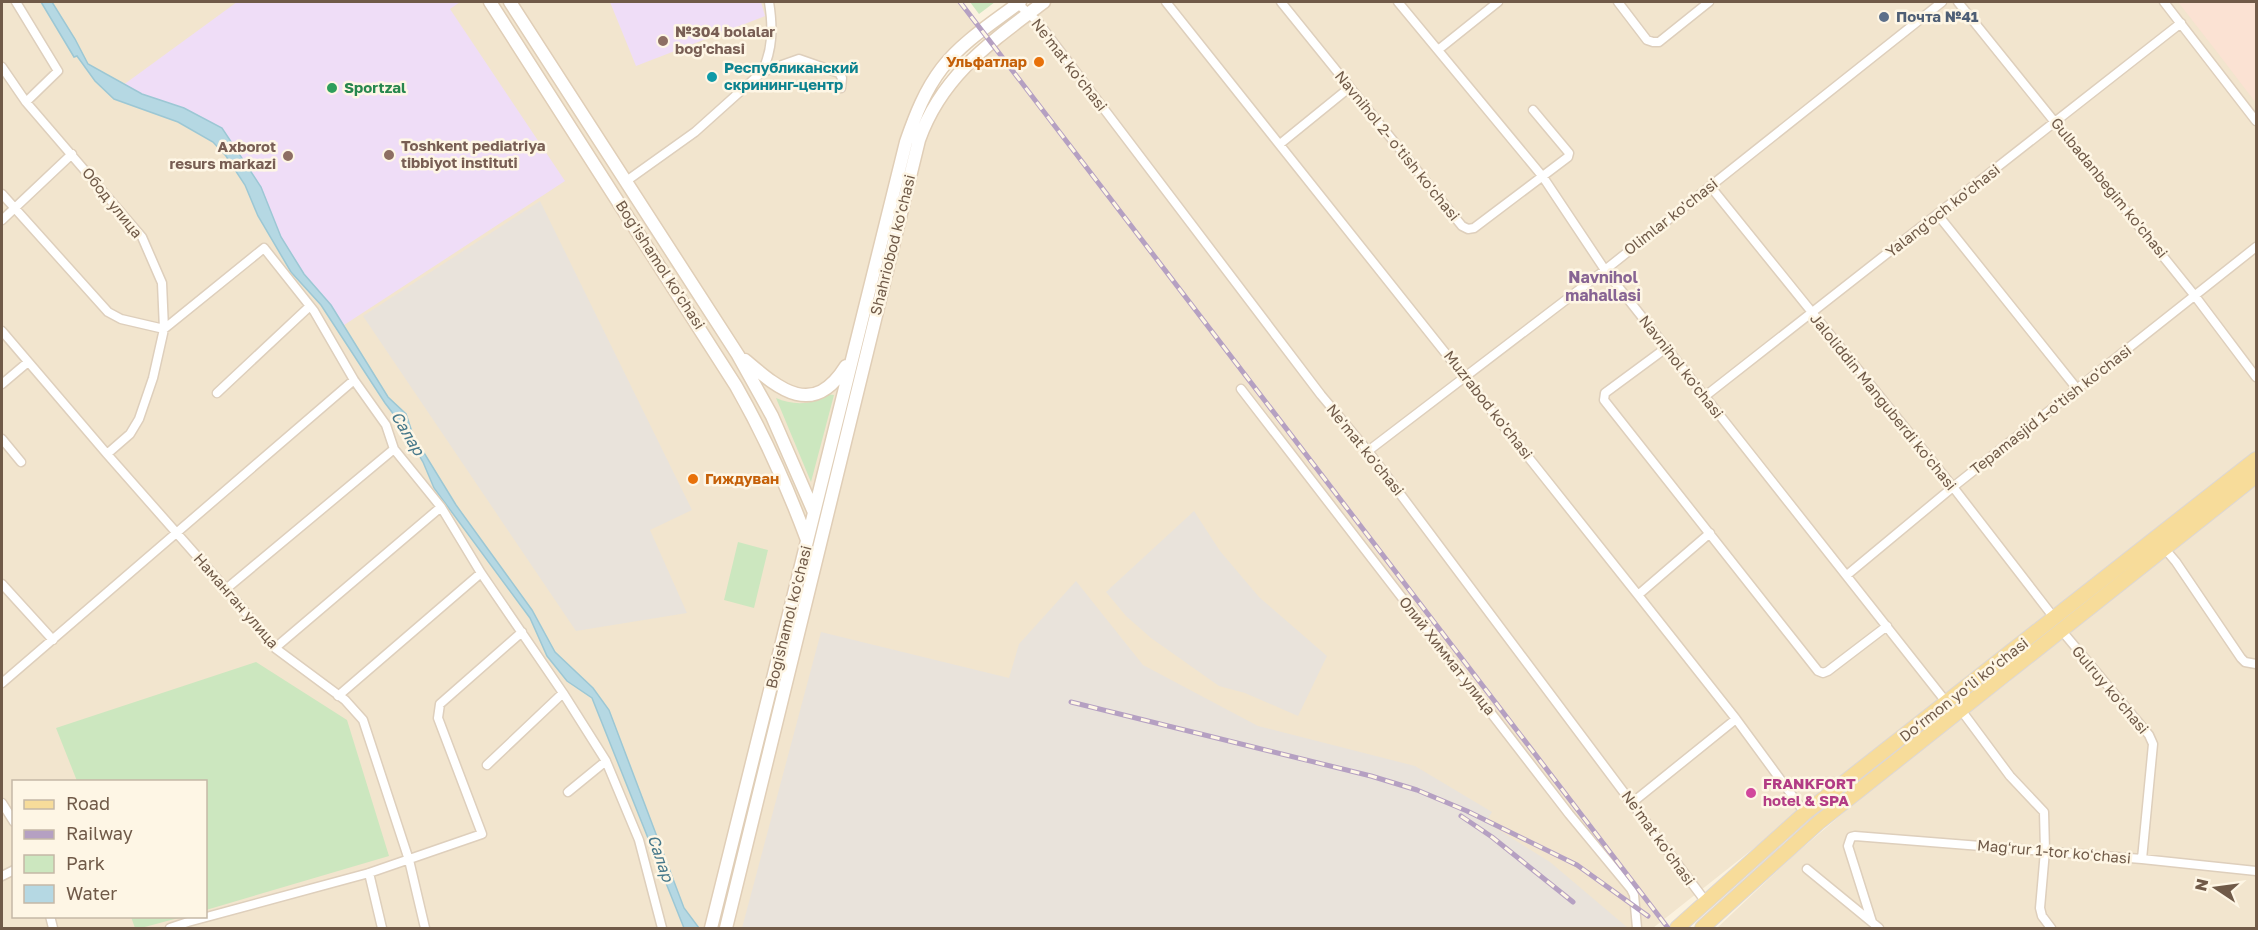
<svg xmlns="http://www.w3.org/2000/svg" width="2258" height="930" font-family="'Golos Text',sans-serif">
<rect width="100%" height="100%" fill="#fbf2df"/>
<path fill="#f2e5ce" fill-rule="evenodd" d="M2 2H960L982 31 966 44 919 107 711 928H2ZM14 782H206V916H14Z
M1044 2H2256V452L2176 514 1653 928H728L908 179 947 86Z
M2256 481V928H1717L1793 856 1883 779 2010 681 2118 586Z"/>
<path fill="#fbe2d3" d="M2178 2H2256V103L2217 52Z"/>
<path fill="#e9e3db" d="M540 201 692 510 650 530 687 613 576 631 363 316Z
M1194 511 1220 551 1259 597 1327 656 1298 716 1245 693 1219 686 1151 638 1126 616 1106 592Z
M1076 581 1143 665 1258 726 1415 766 1492 812 1486 822 1550 862 1628 928H742L821 632 1009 678 1019 644Z"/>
<path fill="#efddf7" d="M237 2H460L450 9 565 181 341 327 298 274 214 133 115 91Z
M610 2H761L765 16 636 66Z"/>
<path fill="#cce7bf" d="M970 2H995L979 14Z
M826 394 834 395 811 482 776 398C792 405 812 406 826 394Z
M738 542 768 550 754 608 724 600Z
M256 662 347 720 389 856 206 910V782L77 781 56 728Z
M131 917H182L141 928H135Z"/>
<path fill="#b5d8e3" stroke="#9cc7d4" stroke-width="1.5" d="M41 2H52L75 39 88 64 142 94 184 108 222 128 261 187 281 237 304 274 331 305 388 397 406 414 413 435 456 505 532 610 555 652 593 688 609 710 684 908 699 928H684L592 698 567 681 547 656 530 618 434 488 423 462 401 424 385 403 321 305 291 272 258 216 245 185 226 156 213 142 178 122 114 99 95 81 77 56 74 57Z"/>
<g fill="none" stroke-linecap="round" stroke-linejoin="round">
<defs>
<path id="street" d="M16 2 58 71 26 102
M1016 2 1038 22 1321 395 1368 451 1706 902
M1166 2 1638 595 1736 719 1805 813
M1281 2 1462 226 1468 229 1474 228 1568 157 1569 153 1533 110
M1398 2 1543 177 1605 270 1947 703
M1618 2 1647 40 1653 42H1659L1709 2
M1958 2 2195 296 2256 377
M2164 2 2256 121
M1438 50 1498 2
M2 67 26 102 142 237 162 283 164 329 153 378 139 419 130 434 107 454
M762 72C773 49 773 27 769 2
M1280 144 1349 88
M625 182 695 132 762 72 799 59 839 73 842 78 841 88
M1710 186 1953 487 2055 619
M2 194 108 312 121 319 164 329 264 248 314 311 354 380 386 425 394 449 441 507 481 573 563 693 606 761 639 840 662 928
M1938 215 2078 390
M2 220 72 154
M2 331 107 454 226 589 275 648 345 700 363 720 409 860 425 928
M1666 348 1605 393 1604 400 1818 671 1823 673 1828 671 1887 626
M2 384 28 362
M1241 389 1569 814 1631 889 1634 895 1637 928
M217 393 310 306
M1704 397 2181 23
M2 439 21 462
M1368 451 1605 270 1942 2
M2165 549 2176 562 2241 658 2245 662 2256 664
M1847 575 1953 487 2256 247
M2 584 53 640
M226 589 394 449
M1638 595 1710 533
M2062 631 2149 735 2153 744 2142 859
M275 648 441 507
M2 683 354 380
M338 696 481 573
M1961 710 2010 776 2044 812 2045 851 2040 908 2042 916 2051 928
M487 765 563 693
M568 792 606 761
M1633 802 1736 719
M2 803 14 822
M1807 869 1879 928
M369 873 382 928
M2 876 14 870
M50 916 53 928
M1872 922 1848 846 1851 837 1855 836 2142 859 2256 871
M170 928 188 922 369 873 482 834 438 718 440 704 522 632"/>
<path id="secondary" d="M490 2 736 386C764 435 787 486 807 540
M510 2 738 355 772 416 813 510
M745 360C779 389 813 419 846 366
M711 928 906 142C915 116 925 90 942 68 963 41 994 22 1020 2
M726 928 919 140C942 75 991 42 1044 2"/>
<path id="primary" d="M1677 928 1805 813 2256 459
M1702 928 1818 823 2256 476"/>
</defs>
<use href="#street" stroke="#decfbc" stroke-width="11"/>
<use href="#secondary" stroke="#e0ceb7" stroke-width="15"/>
<use href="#primary" stroke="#ddd7d3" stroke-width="16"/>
<use href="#street" stroke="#fff" stroke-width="8"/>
<use href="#secondary" stroke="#fff" stroke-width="12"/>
<use href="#primary" stroke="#f7dc9a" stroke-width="14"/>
<defs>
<path id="rail" d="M960 2 1668 928
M1071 702 1371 776 1417 790 1467 811 1577 865 1648 916
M1461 816 1492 837 1573 902"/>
</defs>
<use href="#rail" stroke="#b5a0c2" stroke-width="5"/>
<use href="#rail" stroke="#fef6e5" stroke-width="3" stroke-dasharray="9" stroke-linecap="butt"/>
</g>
<circle fill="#5c6f8a" stroke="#fef6e5" stroke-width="2" cx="1884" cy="17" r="6"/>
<g fill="#8d6e63" stroke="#fef6e5" stroke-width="2">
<circle cx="663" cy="41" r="6"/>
<circle cx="389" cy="155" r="6"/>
<circle cx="288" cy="156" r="6"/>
</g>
<g fill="#e8710a" stroke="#fef6e5" stroke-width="2">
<circle cx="1039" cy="62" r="6"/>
<circle cx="693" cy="479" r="6"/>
</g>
<circle fill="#0f9aa8" stroke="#fef6e5" stroke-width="2" cx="712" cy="77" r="6"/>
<circle fill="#2e9e5b" stroke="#fef6e5" stroke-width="2" cx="332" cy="88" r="6"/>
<circle fill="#d1479c" stroke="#fef6e5" stroke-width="2" cx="1751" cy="793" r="6"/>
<g text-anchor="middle" stroke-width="5" stroke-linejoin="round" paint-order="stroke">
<g font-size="15" font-weight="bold" fill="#4e5e75" stroke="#fef6e5" text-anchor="start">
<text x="1896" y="22">Почта №41</text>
</g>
<g font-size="15" font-weight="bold" fill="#785e54" stroke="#fef6e5" text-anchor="start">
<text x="675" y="37">№304 bolalar<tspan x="675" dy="17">bog'chasi</tspan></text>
<text x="401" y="151">Toshkent pediatriya<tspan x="401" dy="17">tibbiyot instituti</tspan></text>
<text x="276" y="152" text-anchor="end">Axborot<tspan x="276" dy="17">resurs markazi</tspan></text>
</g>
<g font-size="15" font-weight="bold" fill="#c56008" stroke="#fef6e5" text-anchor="end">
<text x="1027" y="67">Ульфатлар</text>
<text x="705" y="484" text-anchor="start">Гиждуван</text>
</g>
<g font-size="15" fill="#705a48" stroke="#fef6e5">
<text transform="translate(1069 65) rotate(52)" y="5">Ne'mat ko'chasi</text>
<text transform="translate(1397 146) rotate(51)" y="5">Navnihol 2- o'tish ko'chasi</text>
<text transform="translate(2109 188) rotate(51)" y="5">Gulbadanbegim ko'chasi</text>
<text transform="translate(112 203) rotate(51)" y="5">Обод улица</text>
<text transform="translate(1943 211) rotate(-38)" y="5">Yalang'och ko'chasi</text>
<text transform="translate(1671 217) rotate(-38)" y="5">Olimlar ko'chasi</text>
<text transform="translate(893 245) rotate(-76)" y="5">Shahriobod ko'chasi</text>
<text transform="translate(660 265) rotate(57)" y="5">Bog'ishamol ko'chasi</text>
<text transform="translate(1681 367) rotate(52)" y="5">Navnihol ko'chasi</text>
<text transform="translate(1883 402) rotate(51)" y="5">Jaloliddin Manguberdi ko'chasi</text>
<text transform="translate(1488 405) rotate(52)" y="5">Muzrabod ko'chasi</text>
<text transform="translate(2051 410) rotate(-38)" y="5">Tepamasjid 1-o'tish ko'chasi</text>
<text transform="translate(1365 450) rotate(51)" y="5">Ne'mat ko'chasi</text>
<text transform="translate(236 601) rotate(49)" y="5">Наманган улица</text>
<text transform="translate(789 617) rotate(-76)" y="5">Bogishamol ko'chasi</text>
<text transform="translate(1447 656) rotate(52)" y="5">Олий Химмат улица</text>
<text transform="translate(1964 690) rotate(-38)" y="5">Do‘rmon yo‘li ko‘chasi</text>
<text transform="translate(2110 690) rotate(50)" y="5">Gulruy ko'chasi</text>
<text transform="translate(1658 838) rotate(54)" y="5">Ne'mat ko'chasi</text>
<text transform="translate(2054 852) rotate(5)" y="5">Magʻrur 1-tor koʻchasi</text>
</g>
<g font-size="15" font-weight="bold" fill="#0d838f" stroke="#fef6e5" text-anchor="start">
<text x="724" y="73">Республиканский<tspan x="724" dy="17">скрининг-центр</tspan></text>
</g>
<g font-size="15" font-weight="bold" fill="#27864d" stroke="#fef6e5" text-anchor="start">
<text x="344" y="93">Sportzal</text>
</g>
<g font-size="15" font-weight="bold" fill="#b23c85" stroke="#fef6e5" text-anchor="start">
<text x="1763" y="789">FRANKFORT<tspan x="1763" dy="17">hotel &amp; SPA</tspan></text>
</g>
<g font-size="16" font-weight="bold" fill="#876493" stroke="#fef6e5">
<text x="1603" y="283">Navnihol<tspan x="1603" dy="18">mahallasi</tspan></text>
</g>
<g font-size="16" font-style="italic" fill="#46788a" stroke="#fef6e5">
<text transform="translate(408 433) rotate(59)" y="6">Салар</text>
<text transform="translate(661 858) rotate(71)" y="6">Салар</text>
</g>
</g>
<rect width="2258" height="930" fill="none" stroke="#705a48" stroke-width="6"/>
<rect x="12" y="780" width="195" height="138" fill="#fef6e5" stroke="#c5b8a6" stroke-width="1.5"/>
<rect x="24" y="800" width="30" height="9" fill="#f7dc9a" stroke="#c5b8a6" stroke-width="1.5"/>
<text x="66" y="810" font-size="18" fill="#705a48">Road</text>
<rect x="24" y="830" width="30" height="9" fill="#b5a0c2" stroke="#c5b8a6" stroke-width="1.5"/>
<text x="66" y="840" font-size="18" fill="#705a48">Railway</text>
<rect x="24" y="855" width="30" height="18" fill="#cce7bf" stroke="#c5b8a6" stroke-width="1.5"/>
<text x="66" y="870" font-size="18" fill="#705a48">Park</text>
<rect x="24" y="885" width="30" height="18" fill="#b5d8e3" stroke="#c5b8a6" stroke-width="1.5"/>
<text x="66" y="900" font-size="18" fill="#705a48">Water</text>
<g transform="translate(2216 888) rotate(283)" stroke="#fef6e5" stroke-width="4.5" paint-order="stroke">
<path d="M0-4.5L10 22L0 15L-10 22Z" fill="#705a48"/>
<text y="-9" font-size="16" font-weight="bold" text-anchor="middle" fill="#705a48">N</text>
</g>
</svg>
